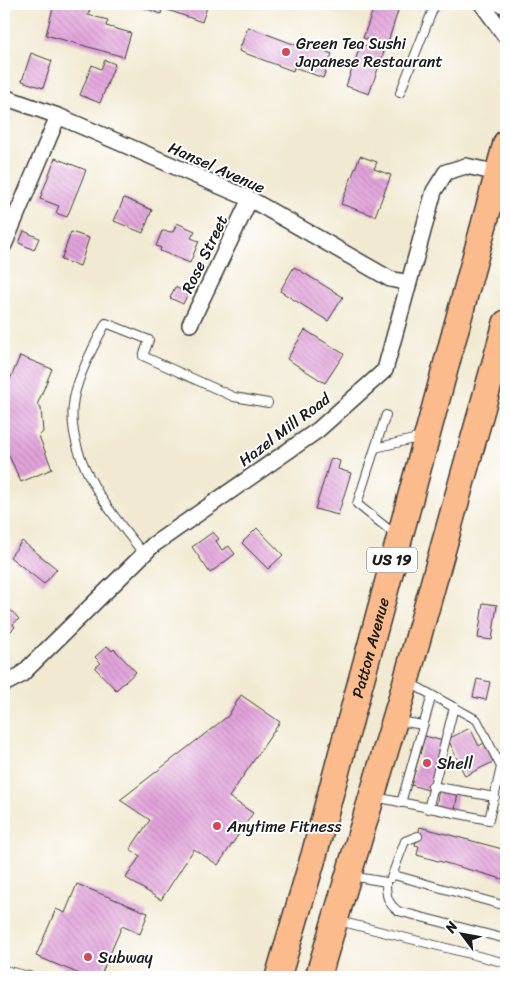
<svg xmlns="http://www.w3.org/2000/svg" width="510" height="981" font-family="Sriracha,sans-serif">
<defs>
<pattern id="building-back-hatch" width="6" height="6" patternUnits="userSpaceOnUse" patternTransform="scale(1.25)"><rect width="6" height="6" fill="#e1a3da"/><path d="M-1 5l2 2M0 0l6 6M5-1l2 2" fill="none" stroke="#c08cba"/></pattern>
</defs>
<rect width="100%" height="100%" fill="#fff"/>
<filter id="ink" filterUnits="userSpaceOnUse"><feTurbulence type="fractalNoise" baseFrequency=".02" numOctaves="2"/><feDisplacementMap in="SourceGraphic" scale="10" xChannelSelector="R" yChannelSelector="G"/><feConvolveMatrix kernelMatrix="1 2 1 2 8 2 1 2 1" color-interpolation-filters="sRGB"/></filter>
<filter id="wash" filterUnits="userSpaceOnUse"><feTurbulence type="fractalNoise" baseFrequency=".0096" numOctaves="4" result="noise"/><feDisplacementMap in="SourceGraphic" scale="20" xChannelSelector="R" yChannelSelector="G"/><feGaussianBlur stdDeviation="1.12" result="paint"/><feColorMatrix in="noise" values="0 0 0 0 0 0 0 0 0 0 0 0 0 0 0 0 0 1.4 0 .05"/><feComposite in="paint" operator="in"/></filter>
<g filter="url(#wash)">
<rect width="100%" height="100%" fill="#f1e9d1"/>
<g id="blocks">
<path fill="url(#building-back-hatch)" d="M54 4H80L91 7 88 15 108 20 106 26 131 33 124 57 46 35Z
M133 4H208L202 22 162 8 161 14Z
M375 4 400 5 387 45 363 38Z
M248 27 301 47 302 42 332 54 323 78 294 67 293 71 239 51Z
M361 44 384 52 369 94 346 86Z
M31 53 52 61 43 88 22 81Z
M105 60 115 64 100 103 80 95 92 65 101 69Z
M360 156 377 162 374 169 391 175 375 216 341 204Z
M55 158 86 170 67 217 56 213 59 206 40 199Z
M124 198 152 210 143 233 114 221Z
M177 223 195 231 191 238 199 241 190 263 160 251 161 248 156 246 162 231 173 232Z
M24 231 39 238 34 250 19 243Z
M71 232 89 238 80 266 61 260Z
M294 267 343 297 328 321 280 291Z
M175 287 188 293 183 304 170 298Z
M305 330 344 354 325 383 287 359Z
M20 356 52 369 37 405 41 408 43 432 39 436 52 469 21 482 4 445 6 436 4 434V394Z
M331 458 340 461 338 469 351 473 338 515 315 509Z
M257 528 283 555 268 569 242 543Z
M213 532 219 539 216 541 222 550 229 546 235 554 210 573 192 547Z
M22 541 57 569 44 584 10 557Z
M4 603 19 619 13 624 15 627 6 636 4 634Z
M483 603 497 605 492 640 478 638Z
M107 646 112 651 114 649 136 672 116 690 95 668 101 663 95 657Z
M477 679 490 682 486 700 473 697Z
M241 695 280 722 229 797 253 813 218 865 194 849 161 900 126 878 140 856 130 849 150 820 120 800 228 716Z
M470 728 479 746 484 743 493 762 465 776 448 739Z
M425 736 443 741 428 790 411 785Z
M439 789 458 792 455 810 436 807Z
M420 827 506 850V880L417 855 419 846 415 845Z
M77 884 148 913 140 934 122 926 100 977H87L36 956 56 909 65 913Z"/>
</g>
</g>
<g filter="url(#ink)">
<use href="#blocks" fill-opacity="0" stroke="#3c3b37" stroke-width="1"/>
<g fill="none" stroke-linecap="round" stroke-linejoin="round">
<defs>
<path id="lane" d="M400 93 435 4
M375 448 386 415
M397 536 357 504 375 448 422 437
M144 554C111 514 67 460 73 405 75 382 95 343 106 323L149 340 143 356 234 397 268 403
M399 721 423 725
M432 786 495 797
M375 797 489 820 501 767 477 720 410 683
M401 803 432 695
M428 809 454 707
M394 875 506 906
M351 876 386 882C386 895 387 903 398 911L506 939
M391 878 405 841 418 836
M339 921 506 963
M4 970 33 977"/>
<path id="street" d="M482 4 506 37
M500 4 506 6
M4 97 58 116 250 199 390 279 409 283
M4 245 58 116
M190 324 250 199
M4 684 21 675 153 545 318 430 385 370 434 191 446 172 466 166 498 173"/>
<g id="primary">
<path id="s1" d="M278 977 314 855 506 143"/>
<path d="M318 977 401 699 506 323"/>
</g>
</defs>
<use href="#lane" stroke="#3c3b37" stroke-width="10"/>
<use href="#street" stroke="#3c3b37" stroke-width="18"/>
<use href="#primary" stroke="#3c3b37" stroke-width="28"/>
<use href="#lane" stroke="#fff" stroke-width="8"/>
<use href="#street" stroke="#fff" stroke-width="15"/>
<use href="#primary" stroke="#fbbb8c" stroke-width="25"/>
</g>
</g>
<g fill="#d1495b" stroke="#fff" stroke-width="2">
<circle cx="286" cy="52" r="5"/>
<circle cx="427" cy="763" r="5"/>
<circle cx="217" cy="826" r="5"/>
<circle cx="88" cy="957" r="5"/>
</g>
<g text-anchor="middle" stroke-width="4" stroke-linejoin="round" paint-order="stroke">
<rect fill="#fff" stroke="#606060" stroke-width="1" x="367" y="547.5" width="50" height="25" rx="4"/>
<g font-size="15" font-weight="bold" fill="#1c1c1c">
<text x="392" y="565">US 19</text>
</g>
<g font-size="16" fill="#1c1c1c" stroke="#fff" text-anchor="start">
<text x="296" y="49">Green Tea Sushi<tspan x="296" dy="18">Japanese Restaurant</tspan></text>
<text x="437" y="769">Shell</text>
<text x="227" y="832">Anytime Fitness</text>
<text x="98" y="963">Subway</text>
</g>
<g font-size="16" fill="#1c1c1c" stroke="#fff">
<text transform="translate(217 167) rotate(24)" y="6">Hansel Avenue</text>
<text transform="translate(204 254) rotate(-64)" y="6">Rose Street</text>
<text transform="translate(284 429) rotate(-37)" y="6">Hazel Mill Road</text>
<text dy="6" stroke="none"><textPath href="#s1" startOffset="342">Patton Avenue</textPath></text>
</g>
</g>
<rect width="510" height="981" fill="none" stroke="#fff" stroke-width="20"/>
<g transform="translate(462 934) rotate(302)" stroke="#ffffff" stroke-width="4" paint-order="stroke">
<path d="M0-4L9 19L0 12L-9 19Z" fill="#1c1c1c"/>
<text y="-8" font-size="14" font-weight="bold" text-anchor="middle" fill="#1c1c1c">N</text>
</g>
</svg>
